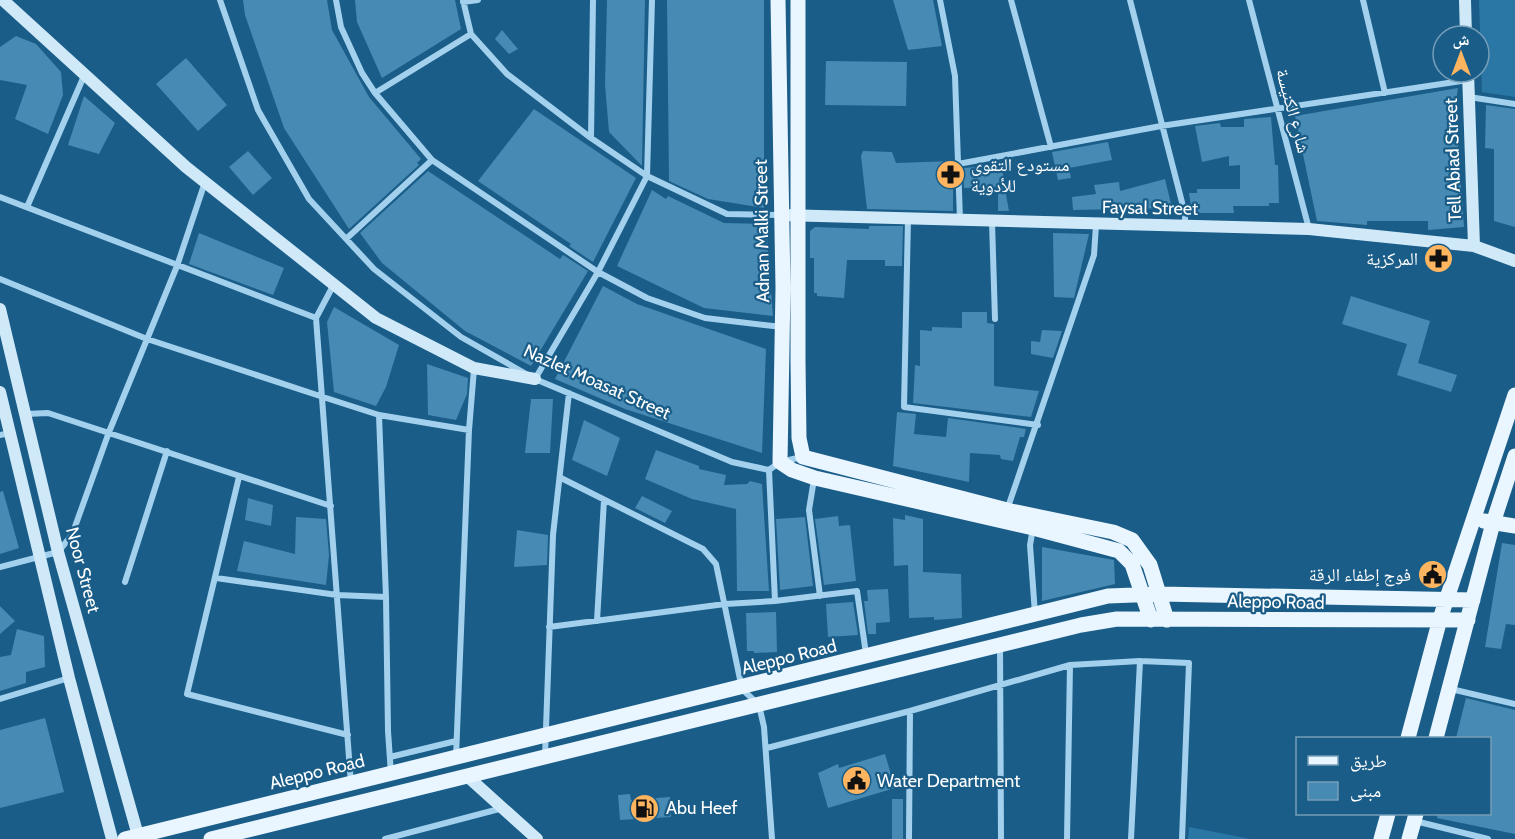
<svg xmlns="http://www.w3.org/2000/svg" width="1515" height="839" font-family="Cabin,'Noto Naskh Arabic',sans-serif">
<rect width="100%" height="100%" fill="#1a5d88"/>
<path fill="#2a77a5" d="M1479 0H1515V97L1482 92Z
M1189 827 1250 839H1188Z"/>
<path fill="#478ab3" d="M243 0H327L332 30 369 97 421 159 417 163 419 165 349 229 284 128 245 15Z
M355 0H455L461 29 382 78 357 22Z
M607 0H645L642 166 609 132 605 85Z
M667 0H764V208L708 199 669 181Z
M893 0H933L942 46 908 50Z
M502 30 518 49 509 54 495 39Z
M16 36 36 44 61 72 63 95 48 134 15 119 27 85 0 80V47Z
M186 58 227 105 198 131 156 84Z
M826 61 907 62 906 106 825 105Z
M1458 88 1449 143H1458L1464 227 1428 230V221H1367V225L1317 221 1295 116Z
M84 96 115 123 99 154 68 145Z
M1486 105 1515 109V227L1494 221V149L1485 148Z
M534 109 636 178 593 262 569 246 571 244 478 181Z
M1271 117 1275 165H1278L1279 203H1269V206H1233L1234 213H1192L1189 193H1197V189H1240V165L1229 166V156L1202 162 1195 126 1220 123 1221 127H1244V119Z
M1108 142 1112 160 1069 168 1071 178 1058 180 1052 152Z
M248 151 272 178 253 195 229 167Z
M863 151 892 152 896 163 953 161V211L867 209 861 156Z
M1003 165V178L1009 211H998V187L964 188 963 168Z
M428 171 560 259 563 255 588 271 531 366 465 331 382 263 360 233Z
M1165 179 1172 208 1073 210 1072 197 1096 194 1094 185 1119 182 1120 191Z
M652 190 666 199 668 196 724 223 766 224 773 316 704 308 617 266Z
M869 226H903L902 266H885V260H847L844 298 817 296V293H814V258H810V231L815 227 869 229Z
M199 233 284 268 273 295 189 264Z
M1053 233 1089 234 1074 298 1054 297Z
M603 286 637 304 766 349 762 453 625 409 555 379Z
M1351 296 1430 321 1418 363 1457 375 1451 392 1397 375 1407 344 1342 324Z
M334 307 399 345 386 387 376 406 334 392 327 322Z
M962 312H987V323L994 324V386L1039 391 1031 417 913 403 915 365 920 366V330L932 331V327L962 328Z
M1042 330 1062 331 1053 358 1031 354V341L1040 342Z
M427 364 468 378 467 394 456 420 428 415Z
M531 399H553L550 453H525Z
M897 412 916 414 914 434 946 437 948 418 1026 429 1024 437H1020L1013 461 1001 459 1000 455 970 453 969 482 893 466Z
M584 420 620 438 607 476 572 460Z
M656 450 699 466V469L726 475 724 485 747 484 750 481 762 484 769 591H737L736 509 692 499 645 479Z
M3 491 19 548 0 554V492Z
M642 496 672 511 665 523 635 508Z
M248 498 273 505 271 526 245 520Z
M905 515 923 519V572L961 574 962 618 934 620V617L909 618 908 565 894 566 893 518 905 520Z
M838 516 839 526 850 525 856 581 824 585 815 519Z
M296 517 326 519 329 555 326 585 237 571 244 541 295 554Z
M805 517 813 586 780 590 776 519Z
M517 530 548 535 547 565 514 567Z
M1502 543 1515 545V625L1506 624 1501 649 1485 647Z
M1042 547 1114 560 1115 584 1042 601Z
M888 589 890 622 876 623V634H868L864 601H868L867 590Z
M853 602 858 635 828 637 826 604Z
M0 606 15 621 0 634Z
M776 612 777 652 754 653V651H747L746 613Z
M17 629 44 636 45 667 26 672V683L0 691V657L11 655Z
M1466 698 1515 710V834L1437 818 1438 813H1490V738H1456Z
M45 718 64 792 0 808V730Z
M885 754 895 788 828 808 818 773 838 764 839 768Z
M630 794 631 800 670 797 671 817 620 820 618 795Z
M892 799H903V839H892Z"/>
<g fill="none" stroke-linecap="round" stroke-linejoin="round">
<path stroke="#a3d1ed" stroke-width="6" d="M220 0 258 110 309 199 374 269 461 337 535 379 732 462 769 470 780 462 802 457
M336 0 341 27 362 73 375 93 432 160 598 272 647 298 705 318 782 327
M463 0 471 34 507 74 591 138 647 176 727 214 781 215
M940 0 955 76 960 220
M1011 0 1051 147
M1130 0 1185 214V227
M1249 0 1309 229
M1363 0 1385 93
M463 2 478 0
M375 93 471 34
M1469 97 1515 104
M591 138 593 0
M958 164 1161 126 1468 80
M0 197 316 318
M27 207 84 76
M908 219 904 407 1038 425
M992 222 995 319
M346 239 432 160
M0 279 147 339 323 397 379 415 469 430
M334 284 316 318 351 784
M535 379 598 272 647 176 652 0
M26 414 48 413 331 506
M379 415 386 597 388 731 391 774
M0 435 10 433
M769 470 775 601
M239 477 187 694 348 735
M561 478 703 549 716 564 742 689 759 705 764 727 772 839
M814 479 809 510 820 596
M1007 510 1094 255 1096 225
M1033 528 1030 545 1035 614
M0 567 58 552 72 535 109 432 177 266 205 182
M216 578 337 595 386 597
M125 582 167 451
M597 621 604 500
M549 627 725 604 775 601 857 591 866 654
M1000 645 1001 839
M1451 689 1515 704
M0 699 69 678
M767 748 910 711 1070 665 1140 661 1189 663 1182 839
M545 756 553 535 569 393
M390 757 456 741
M456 757 469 430 474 369
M1415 821 1488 839
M385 839 503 808
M909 839 910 711
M1067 839 1070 665
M1131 839 1140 661"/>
<path stroke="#cfe9f9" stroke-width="12" d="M3 0 186 167 376 318 474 368 535 379
M1465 0 1466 36
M1468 72 1474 246
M781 215 1309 229 1474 246 1515 261
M0 309 58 552 139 839
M0 392 69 678 112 839
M467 776 537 839"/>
<path stroke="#e9f5ff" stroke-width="15" d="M778 0 783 288 780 462 792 470 815 478 1033 528 1119 551 1132 564 1151 620
M798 0V361L799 438 803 457 1011 511 1113 532 1132 540 1150 565 1167 620
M1484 521 1515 526
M1408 738 1440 619 1515 395
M1436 738 1493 523 1515 456
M125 839 1108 596 1160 594 1473 600
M211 839 1081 625 1117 619 1468 620
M1381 839 1388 814
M1409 839 1416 814"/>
</g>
<defs>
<symbol id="pharmacy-disc" viewBox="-11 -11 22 22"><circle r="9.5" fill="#ffb55f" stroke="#1a5d88"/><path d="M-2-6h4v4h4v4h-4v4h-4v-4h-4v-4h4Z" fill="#111"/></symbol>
<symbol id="civic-disc" viewBox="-11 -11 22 22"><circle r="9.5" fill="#ffb55f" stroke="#1a5d88"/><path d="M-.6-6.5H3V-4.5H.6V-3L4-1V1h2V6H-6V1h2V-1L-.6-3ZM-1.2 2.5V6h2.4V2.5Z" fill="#111"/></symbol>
<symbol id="fuel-disc" viewBox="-11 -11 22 22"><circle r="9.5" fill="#ffb55f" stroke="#1a5d88"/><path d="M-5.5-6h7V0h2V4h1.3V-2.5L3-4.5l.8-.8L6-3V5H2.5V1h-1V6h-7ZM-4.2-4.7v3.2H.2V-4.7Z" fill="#111"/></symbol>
</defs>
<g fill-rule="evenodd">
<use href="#pharmacy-disc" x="934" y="158" width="33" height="33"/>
<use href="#pharmacy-disc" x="1422" y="242" width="33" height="33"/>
<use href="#civic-disc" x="1416" y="558" width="33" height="33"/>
<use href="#civic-disc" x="840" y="764" width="33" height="33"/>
<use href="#fuel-disc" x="628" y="792" width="33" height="33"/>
</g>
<g text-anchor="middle" stroke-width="4.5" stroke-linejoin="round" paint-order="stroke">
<g font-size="18" fill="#fff" stroke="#1a5d88">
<text transform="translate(1293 111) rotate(75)" y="6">شارع الكنيسة</text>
<text transform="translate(1453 160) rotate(-92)" y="6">Tell Abiad Street</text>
<text transform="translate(1150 208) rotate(1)" y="6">Faysal Street</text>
<text transform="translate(762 231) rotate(-91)" y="6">Adnan Malki Street</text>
<text transform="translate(597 382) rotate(24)" y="6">Nazlet Moasat Street</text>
<text transform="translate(83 570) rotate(75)" y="6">Noor Street</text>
<text transform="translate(1276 602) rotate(1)" y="6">Aleppo Road</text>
<text transform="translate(789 657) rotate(-14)" y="6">Aleppo Road</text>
<text transform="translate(317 772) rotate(-14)" y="6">Aleppo Road</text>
</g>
<g font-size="18" fill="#fff" stroke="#1a5d88" text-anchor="start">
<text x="971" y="171">مستودع التقوى<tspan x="971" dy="21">للأدوية</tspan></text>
<text x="1418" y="265" text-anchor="end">المركزية</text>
<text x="1411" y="581" text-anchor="end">فوج إطفاء الرقة</text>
<text x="877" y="787">Water Department</text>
<text x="666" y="814">Abu Heef</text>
</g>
</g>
<rect x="1296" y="737" width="195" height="78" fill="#1a5d88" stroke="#769eb8" stroke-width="1.5"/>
<rect x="1308" y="756" width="30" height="9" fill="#e9f5ff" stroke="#769eb8" stroke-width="1.5"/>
<text x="1350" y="767" font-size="18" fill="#ffffff">طريق</text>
<rect x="1308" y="782" width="30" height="18" fill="#478ab3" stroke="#769eb8" stroke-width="1.5"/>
<text x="1350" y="797" font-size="18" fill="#ffffff">مبنى</text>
<g transform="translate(1461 54)"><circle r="28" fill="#1a5d88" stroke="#769eb8" stroke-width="1.5"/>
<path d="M0-4.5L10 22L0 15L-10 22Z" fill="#ffb55f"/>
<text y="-9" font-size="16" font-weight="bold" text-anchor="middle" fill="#ffffff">ش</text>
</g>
</svg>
